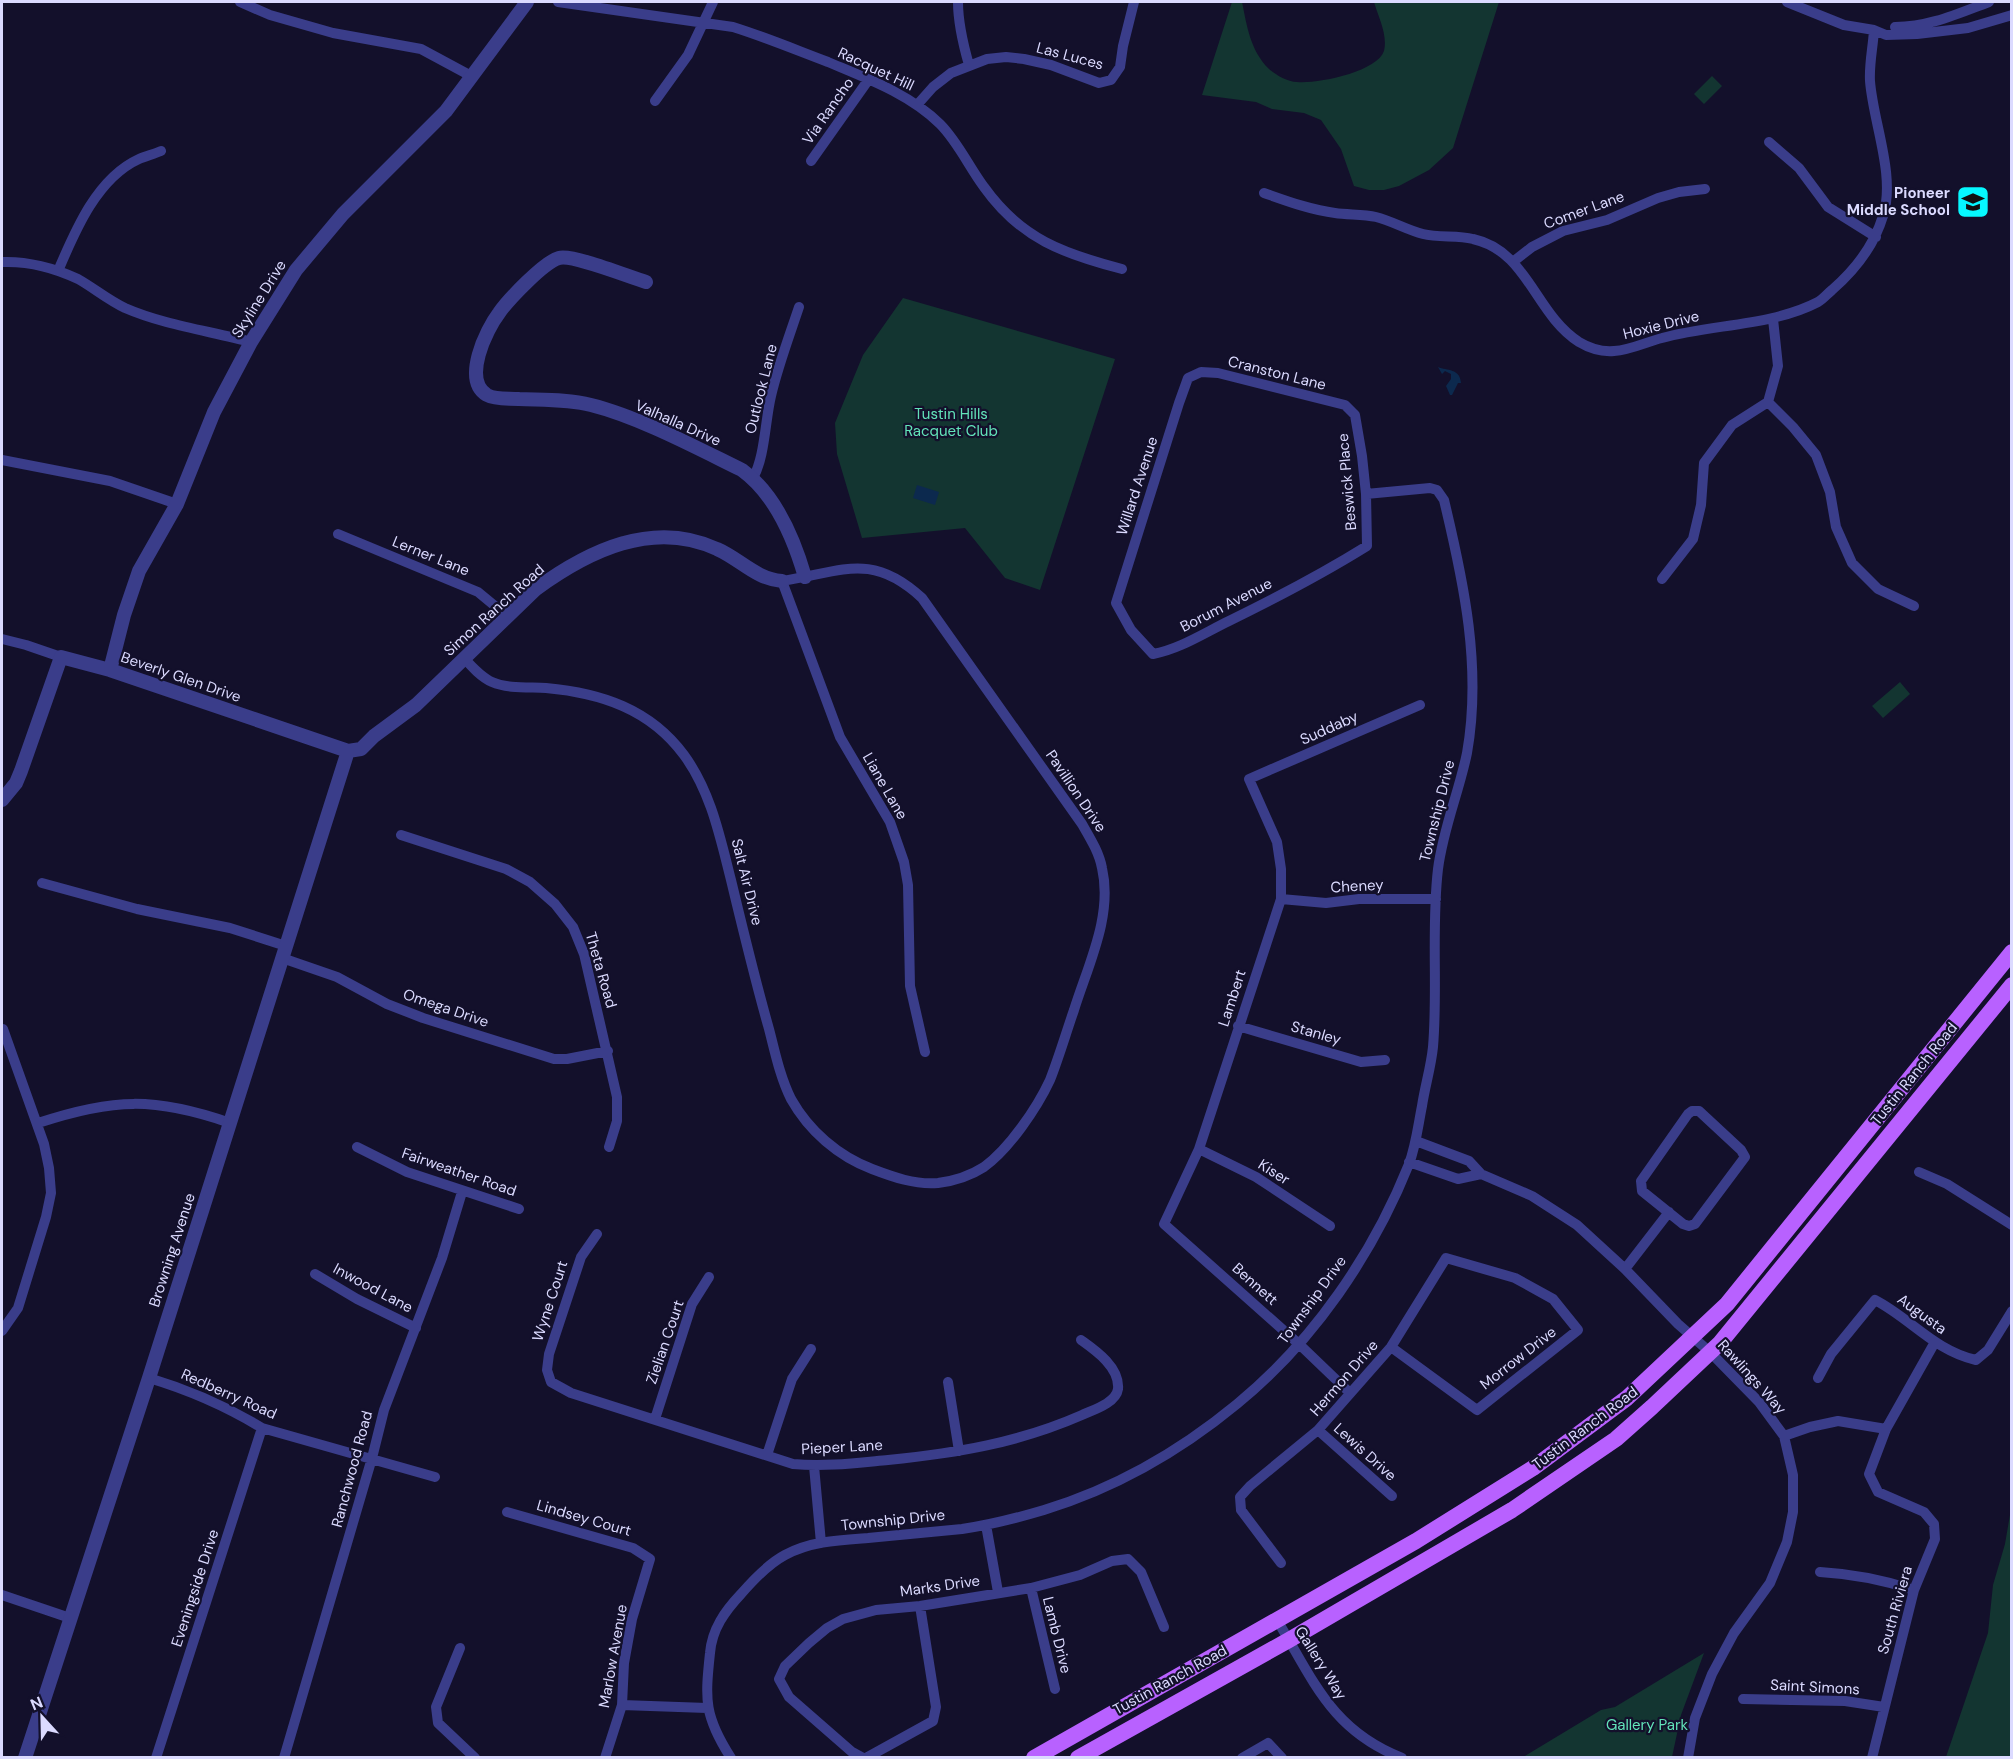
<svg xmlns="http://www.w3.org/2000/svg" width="2013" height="1759" font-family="'DM Sans',sans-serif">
<rect width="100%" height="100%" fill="#13102b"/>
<path fill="#133531" d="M1232 2H1242C1247 26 1250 50 1269 69 1276 75 1287 82 1297 82 1317 84 1377 72 1384 51 1388 35 1378 16 1374 2H1499L1453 148 1429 170 1399 186 1384 190H1369L1354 186 1341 149 1321 120 1304 113 1272 109 1256 102 1202 95Z
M1712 76 1722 86 1704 104 1694 94Z
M903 298 1115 359 1040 590 1005 578 965 528 862 538 837 454 835 423 863 355Z
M1900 682 1910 694 1883 718 1872 706Z
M2011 1509V1757H1946L1988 1633 1993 1585 2005 1544Z
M1704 1653 1681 1715 1672 1757H1523L1601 1710 1615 1707Z"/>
<path fill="#0c294e" d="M1438 367C1447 371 1460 368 1461 383H1458L1452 395H1450L1446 386 1451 379V374L1445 371 1442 374Z
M917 485 939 492 935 505 913 498Z"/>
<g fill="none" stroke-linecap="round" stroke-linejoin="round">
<path stroke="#3a3d8a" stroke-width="10" d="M240 2 270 15 333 33 421 49 473 77
M558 2 733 27C765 37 796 50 828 62 866 78 910 94 940 124 958 142 969 167 984 187 1021 239 1064 254 1122 269
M958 2C958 24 963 44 969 65
M1787 2 1844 25 1874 30 1886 35 1917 34 1968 28 2012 15
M1895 27C1929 27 1957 14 1989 2
M655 101 688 55 713 2
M917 105 933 87 951 73 987 59 1006 57 1024 59 1051 65 1099 83 1111 80 1120 67 1123 46 1134 2
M1769 142 1799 168 1828 207 1876 237
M811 161 869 79
M1264 193C1287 201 1311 210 1335 213 1348 215 1363 214 1376 217 1392 221 1407 230 1423 234 1439 238 1457 235 1473 239 1528 251 1535 314 1579 342 1589 348 1602 352 1614 351 1631 350 1646 342 1662 338 1712 324 1772 326 1818 302 1823 299 1827 294 1832 290 1855 270 1874 246 1883 216 1896 176 1873 122 1870 81 1869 64 1873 47 1874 30
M1514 261 1532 247 1563 231 1607 220 1658 198 1679 192 1705 189
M2 262C27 261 55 268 78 279 94 288 108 300 125 308 164 325 210 331 251 342
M58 271C75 231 97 178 139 159 146 156 154 154 161 151
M1201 372 1218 373 1345 405 1355 415 1362 456 1366 494 1367 546C1322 574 1276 598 1229 621 1204 633 1180 649 1153 654L1131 630 1116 603 1179 403 1188 378Z
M1768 402 1793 427 1816 455 1830 492 1836 527 1852 563 1878 589 1914 606
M2 460 110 481 177 504
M753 478C765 457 765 421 771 396 778 366 789 337 799 307
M338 534 478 592 507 616
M1662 579 1693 539 1701 505 1704 463 1732 425 1768 402 1778 366 1773 319
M2 639 26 645 61 657
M464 658C472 667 481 677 492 682 508 689 529 687 546 688 601 693 650 709 684 755 711 792 720 837 731 880 743 930 755 980 769 1029 775 1052 780 1077 791 1099 809 1131 838 1156 872 1169 893 1177 915 1185 938 1183 954 1181 970 1176 984 1167 1009 1149 1037 1108 1050 1080 1059 1057 1066 1033 1074 1010 1088 965 1113 916 1102 868 1099 852 1090 838 1082 824L922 598C871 551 842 572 782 581L840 737 890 822 904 862 908 885 910 986 925 1052
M401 835 506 869 530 882 555 904 573 927 584 954 617 1097V1121L609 1147
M42 883 137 909 230 928 286 946
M1281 899 1326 903 1359 899H1436
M282 958 337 977 387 1004 423 1018 554 1059H567L608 1051
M1238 1026 1361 1062 1385 1060
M1692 1111H1699L1741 1150 1745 1157 1695 1224 1689 1226 1683 1224 1642 1191 1641 1181 1688 1114Z
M38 1123C113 1098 155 1097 230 1123
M1416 1141 1469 1161 1481 1174 1532 1196 1577 1225 1625 1269 1678 1324 1711 1353 1759 1402 1784 1436 1793 1475V1512L1787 1542 1770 1583 1734 1633 1712 1674 1695 1718 1688 1758
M357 1147 407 1172 519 1209
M1199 1149 1256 1177 1330 1226
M1409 1162 1458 1179 1481 1174
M1919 1172 1947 1184 2012 1225
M597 1234 581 1257 549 1354 547 1370 551 1382 571 1393 793 1464C825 1467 856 1463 888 1460 957 1453 1018 1443 1082 1415 1093 1410 1116 1403 1118 1389 1120 1367 1095 1350 1081 1340
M1625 1269 1669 1212
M315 1274 357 1299 416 1328
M2 1331 18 1308 46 1217 51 1193 49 1168 44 1144 3 1029
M149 1378C189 1390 226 1406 262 1428L435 1477
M1818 1378 1831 1354 1875 1300C1910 1318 1935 1351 1976 1360L1988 1350 2012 1311
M948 1382 959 1451
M1350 1393 1300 1345 1164 1224 1199 1149 1281 899V869L1277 842 1249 779 1420 705
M655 1419 692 1304 709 1277
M1318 1430 1392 1496
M1784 1436 1810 1427 1838 1421 1886 1429
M767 1455 792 1379 811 1349
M814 1466 821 1543
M507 1512 633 1548 650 1559 632 1619 624 1663 622 1705 605 1758
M986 1525 998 1592
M1281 1563 1241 1510 1240 1497 1250 1486 1318 1430 1391 1347 1446 1258 1515 1278 1553 1299 1578 1330 1477 1410 1391 1347
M1820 1572C1854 1574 1881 1579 1914 1590
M1031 1588 1055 1689
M2 1595 70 1618
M1277 1620C1314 1681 1331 1730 1402 1758
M460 1648 436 1707 438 1723 475 1758
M1743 1699 1845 1701 1884 1707
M622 1705 707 1708
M156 1758 262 1428
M284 1758 372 1458 384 1410 442 1258 462 1192
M731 1758C704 1716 705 1700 710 1653 712 1629 725 1611 741 1594 754 1579 768 1564 785 1555 811 1541 840 1540 868 1538 899 1535 931 1532 962 1529 990 1525 1017 1518 1044 1510 1116 1488 1180 1451 1237 1404 1313 1342 1373 1254 1409 1164 1416 1145 1418 1126 1422 1106 1425 1086 1431 1067 1433 1047 1438 988 1431 928 1438 869 1443 829 1459 792 1467 753 1482 668 1464 583 1444 500L1437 490 1430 488 1366 494
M863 1758 852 1752 789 1697 779 1679 785 1666 809 1643 827 1628 843 1619 876 1610 920 1606 1031 1588 1080 1575 1112 1561 1128 1559 1141 1572 1164 1627
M866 1758 933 1721 936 1707 920 1606
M1242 1758 1268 1743 1282 1758
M1872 1758 1914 1590 1935 1539 1934 1524 1924 1512 1878 1492 1869 1474 1886 1429 1935 1342"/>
<path stroke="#3a3d8a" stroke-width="14" d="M646 282C629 277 573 254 559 258 544 262 508 300 499 313 486 330 462 380 487 395 496 400 509 398 519 399 543 400 568 399 591 405 639 417 697 448 742 470 775 494 794 539 805 577
M110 670 124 615 139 571 177 504 214 412 251 342 296 270 343 214 446 111 527 2
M348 751 361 749 374 736 416 705 536 589C588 551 653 519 717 549 740 559 756 579 782 581
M2 800 16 783 21 771 61 657 110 670 348 751
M25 1758 149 1378 348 751"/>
<path stroke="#b861ff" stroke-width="16" d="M1034 1758 1416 1541 1533 1468 1627 1398 1727 1304 2012 952
M1078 1758 1289 1640 1512 1510 1616 1439 1652 1407 1720 1343 2012 985"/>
</g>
<defs>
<symbol id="school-square" viewBox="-11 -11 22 22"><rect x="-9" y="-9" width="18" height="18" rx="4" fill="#06f8ff" stroke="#13102b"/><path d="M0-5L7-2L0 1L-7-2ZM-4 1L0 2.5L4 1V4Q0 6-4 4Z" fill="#111"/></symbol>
</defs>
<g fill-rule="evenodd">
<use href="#school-square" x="1954" y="183" width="38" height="38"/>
</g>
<g text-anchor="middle" stroke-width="4.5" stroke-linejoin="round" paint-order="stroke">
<g font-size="15" fill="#dbdaff" stroke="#13102b">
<text transform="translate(1070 56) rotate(15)" y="5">Las Luces</text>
<text transform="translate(876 69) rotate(25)" y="5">Racquet Hill</text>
<text transform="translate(828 111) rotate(-55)" y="5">Via Rancho</text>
<text transform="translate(1584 210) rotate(-20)" y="5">Comer Lane</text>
<text transform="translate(259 299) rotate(-58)" y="5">Skyline Drive</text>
<text transform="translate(1661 325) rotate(-14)" y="5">Hoxie Drive</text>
<text transform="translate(1277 373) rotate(14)" y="5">Cranston Lane</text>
<text transform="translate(761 389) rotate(-76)" y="5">Outlook Lane</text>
<text transform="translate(678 423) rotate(24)" y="5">Valhalla Drive</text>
<text transform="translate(1347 482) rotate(-95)" y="5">Beswick Place</text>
<text transform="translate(1137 486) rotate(-72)" y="5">Willard Avenue</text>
<text transform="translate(431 556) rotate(22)" y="5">Lerner Lane</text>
<text transform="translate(1226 605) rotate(-27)" y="5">Borum Avenue</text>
<text transform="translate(494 610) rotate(-42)" y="5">Simon Ranch Road</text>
<text transform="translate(181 677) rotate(19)" y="5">Beverly Glen Drive</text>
<text transform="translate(1329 728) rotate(-24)" y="5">Suddaby</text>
<text transform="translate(885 786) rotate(60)" y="5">Liane Lane</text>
<text transform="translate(1076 791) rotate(56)" y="5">Pavillion Drive</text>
<text transform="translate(1437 811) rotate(-76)" y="5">Township Drive</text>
<text transform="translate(747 882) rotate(76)" y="5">Salt Air Drive</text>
<text transform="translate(1357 886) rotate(-3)" y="5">Cheney</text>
<text transform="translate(601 970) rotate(74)" y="5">Theta Road</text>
<text transform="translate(1232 998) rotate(-72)" y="5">Lambert</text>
<text transform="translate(446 1008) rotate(19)" y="5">Omega Drive</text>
<text transform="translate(1316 1033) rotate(16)" y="5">Stanley</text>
<text transform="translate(1914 1074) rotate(-51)" y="5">Tustin Ranch Road</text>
<text transform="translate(459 1172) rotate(19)" y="5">Fairweather Road</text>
<text transform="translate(1274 1172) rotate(32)" y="5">Kiser</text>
<text transform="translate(172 1250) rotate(-72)" y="5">Browning Avenue</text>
<text transform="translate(1255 1284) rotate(42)" y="5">Bennett</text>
<text transform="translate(373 1288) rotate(28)" y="5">Inwood Lane</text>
<text transform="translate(1312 1300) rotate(-54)" y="5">Township Drive</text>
<text transform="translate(550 1301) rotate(-72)" y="5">Wyne Court</text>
<text transform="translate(1922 1314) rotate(36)" y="5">Augusta</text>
<text transform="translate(665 1342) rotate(-71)" y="5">Zielian Court</text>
<text transform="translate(1518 1358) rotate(-38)" y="5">Morrow Drive</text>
<text transform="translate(1752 1377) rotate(48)" y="5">Rawlings Way</text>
<text transform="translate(1344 1378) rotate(-49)" y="5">Hermon Drive</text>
<text transform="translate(229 1394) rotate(24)" y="5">Redberry Road</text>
<text transform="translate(1585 1428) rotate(-37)" y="5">Tustin Ranch Road</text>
<text transform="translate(842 1447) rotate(-3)" y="5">Pieper Lane</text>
<text transform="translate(1365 1452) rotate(42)" y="5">Lewis Drive</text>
<text transform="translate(352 1469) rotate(-75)" y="5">Ranchwood Road</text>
<text transform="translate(584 1518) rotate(16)" y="5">Lindsey Court</text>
<text transform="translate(893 1520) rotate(-6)" y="5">Township Drive</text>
<text transform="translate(940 1586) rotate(-8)" y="5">Marks Drive</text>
<text transform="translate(195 1588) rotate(-72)" y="5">Eveningside Drive</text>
<text transform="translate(1895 1610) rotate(-74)" y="5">South Riviera</text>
<text transform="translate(1057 1635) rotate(76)" y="5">Lamb Drive</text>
<text transform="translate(613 1656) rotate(-80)" y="5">Marlow Avenue</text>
<text transform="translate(1321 1663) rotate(58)" y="5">Gallery Way</text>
<text transform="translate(1170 1680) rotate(-29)" y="5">Tustin Ranch Road</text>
<text transform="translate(1815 1687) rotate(3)" y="5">Saint Simons</text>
</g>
<g font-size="15" font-weight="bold" fill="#dbdaff" stroke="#13102b" text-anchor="end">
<text x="1950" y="198">Pioneer<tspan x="1950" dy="17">Middle School</tspan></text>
</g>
<g font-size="15" fill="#62e3b9" stroke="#13102b">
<text x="951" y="419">Tustin Hills<tspan x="951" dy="17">Racquet Club</tspan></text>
<text x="1647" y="1730">Gallery Park</text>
</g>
</g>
<rect width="2013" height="1759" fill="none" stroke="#dbdaff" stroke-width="6"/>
<g transform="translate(42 1717) rotate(338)" stroke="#13102b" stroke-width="4.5" paint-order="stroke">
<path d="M0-4.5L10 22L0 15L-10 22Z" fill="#dbdaff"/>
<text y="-9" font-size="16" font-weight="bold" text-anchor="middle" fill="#dbdaff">N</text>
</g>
</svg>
